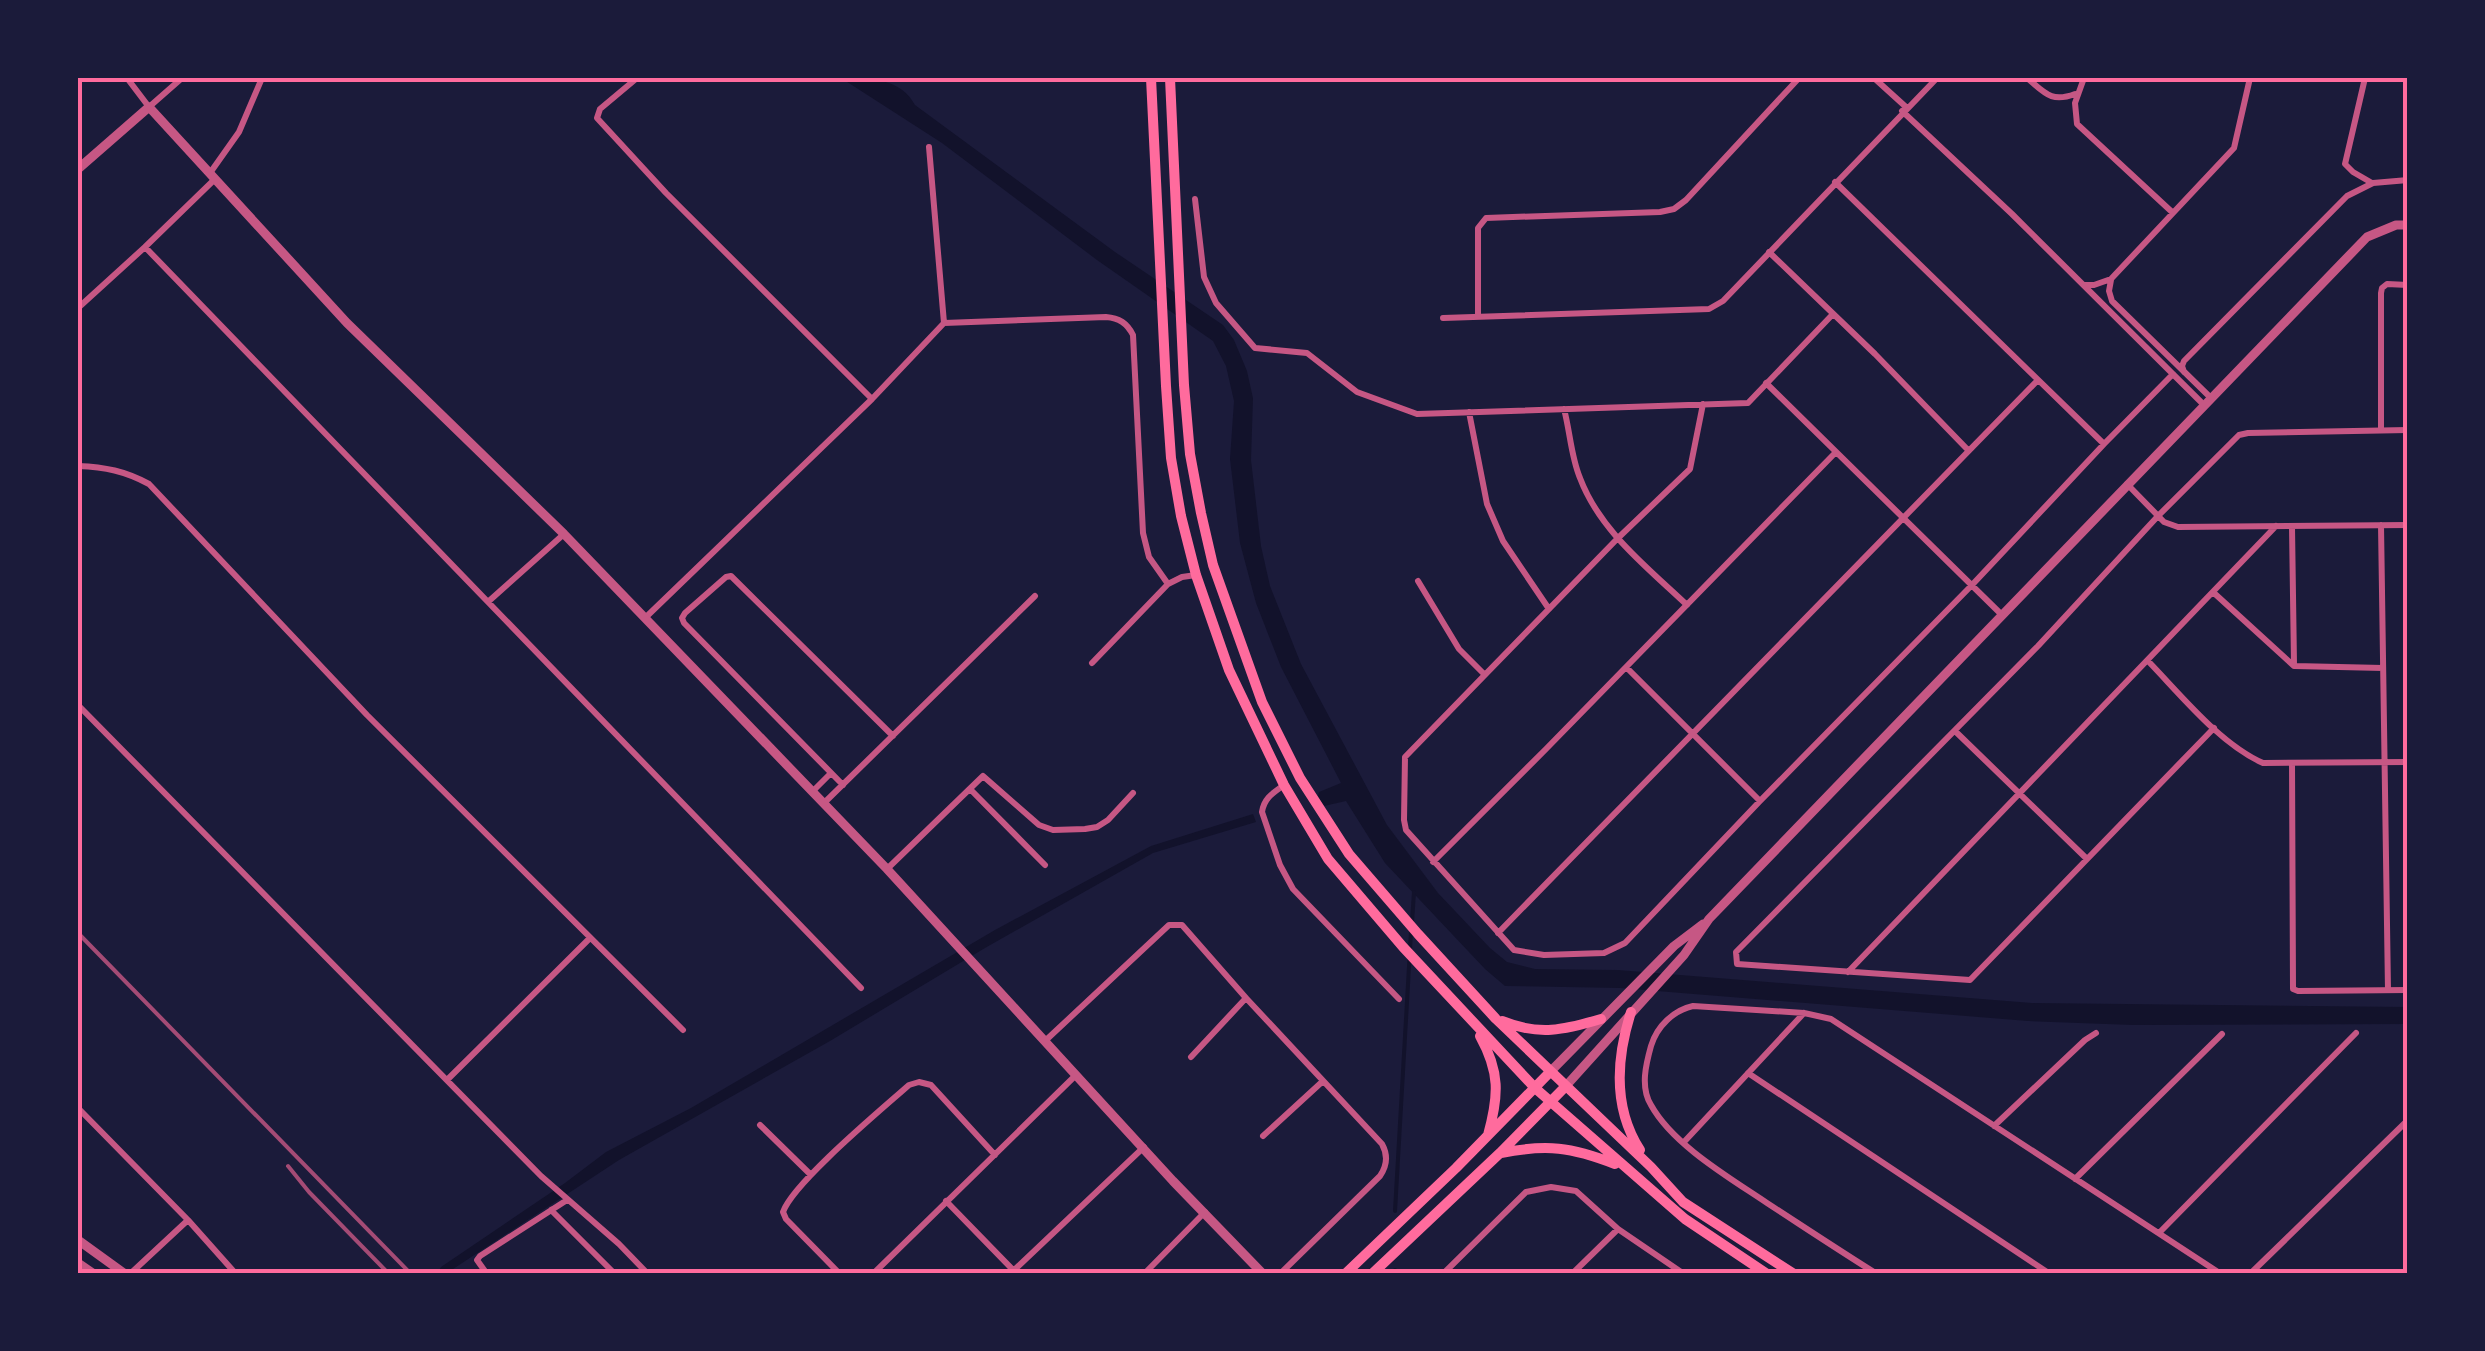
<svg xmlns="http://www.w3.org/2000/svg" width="2485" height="1351" font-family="'PT Sans',sans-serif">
<rect width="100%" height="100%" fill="#1b1b3a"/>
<path fill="#12122b" d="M841 78C868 78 900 77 915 105L1115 252 1223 325 1234 340 1247 371 1253 398 1251 460 1261 546 1270 586 1301 664 1387 825 1438 893 1490 948 1507 962 1535 969 1618 970 2032 1003 2407 1007V1024L2133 1025 2028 1021 1620 988 1505 986 1485 969 1385 863 1346 801 1324 806 1318 796 1319 792 1341 783 1281 667 1256 603 1240 543 1230 459 1234 401 1226 366 1213 341 1097 260 942 143Z
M1253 814 1256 822 1153 853 985 948 830 1041 619 1160 447 1273 437 1274 441 1267 565 1183 606 1152 691 1108 995 930 1151 846Z"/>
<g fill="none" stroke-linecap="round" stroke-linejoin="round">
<path stroke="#12122b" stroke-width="4" d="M1412 922 1414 892
M1395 1211 1411 932
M1395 1274V1270"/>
<path stroke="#c65784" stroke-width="6" d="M127 78 149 107 182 78
M637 78 600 109 597 118 666 193 872 399
M1874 78 1906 107
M2027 78C2045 93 2051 103 2075 94
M2084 78 2075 103 2077 124 2172 212
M2365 78 2345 164 2353 172 2372 183
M1902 111 2012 214 2205 406
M929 147 944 323
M210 173 239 132 262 78
M1835 182 2104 444
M1195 199 1204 277 1216 303 1255 348 1307 353 1357 392 1417 414 1748 403 1833 314
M145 247 861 988
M1769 252 1875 354 1968 450
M2111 280 2109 291 2112 301 2212 399
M2085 285H2094L2111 279 2234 148 2250 78
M78 308 145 247 215 179
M1478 317V228L1486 218 1660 212 1674 209 1686 200 1799 78
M1443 318 1709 309 1723 301 1937 78
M2184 372 2182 366 2184 361 2347 196 2373 183 2408 180
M1766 383 2002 615
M1703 404 1690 469 1617 539 1405 757 1404 820 1406 830 1514 950 1544 955 1604 953 1625 943 1760 801 1972 585 2104 444 2173 374
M1564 409C1570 431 1571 457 1580 478 1600 531 1647 567 1687 605
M1469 412 1487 504 1503 541 1549 609
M2381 430V293L2382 288 2387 284 2408 285
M78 466C105 467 125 471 149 484L367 715 683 1030
M2127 484 2164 522 2178 527 2408 525
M2381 525 2388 990
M2292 527 2294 664
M1418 581 1459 649 1485 675
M2214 593 2294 666 2383 668
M489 601 564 534
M645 618 872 399 944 323 1106 317C1119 318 1127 323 1133 335L1143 533 1149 557 1168 584
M2148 661C2181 695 2220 744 2263 763L2408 762
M1092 663 1168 584 1182 577 1196 575
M1626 667 1760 801
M78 705 541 1176 619 1244 648 1274
M2214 728 1970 980 1737 964 1736 952 2038 646 2158 516 2239 435 2248 433 2408 430
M1955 731 2087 859
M2292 763 2293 989 2298 991 2408 990
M843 785 684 623 682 618 685 613 726 577 731 576 893 736
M1284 785C1273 793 1264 798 1262 812L1280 865 1293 889 1399 999
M970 789 1045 865
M812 792 831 773
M823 804 1035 596
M1433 862 1546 749 1836 452
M887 869 983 776 1039 825 1053 830 1085 829 1097 827 1108 820 1133 793
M1498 933 2037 381
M1848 972 2276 526
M1045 1041 1169 925H1182L1246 998 1382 1144C1388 1155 1387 1166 1380 1176L1280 1274
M1191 1057 1246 998
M1748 1073 2050 1274
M447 1080 590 938
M78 1108 188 1220 236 1274
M760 1125 811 1175
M1994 1126 2085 1040 2096 1033
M1263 1136 1323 1081
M1684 1142 1804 1013
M2075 1179 2222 1034
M946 1201 1017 1274
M551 1210 615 1274
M2159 1233 2356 1033
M130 1274 188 1220
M487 1274 477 1260 480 1256 567 1200
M840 1274 786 1219 783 1212C793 1183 882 1109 909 1085L919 1082 931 1085 995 1155
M873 1274 1076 1075
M1010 1274 1144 1147
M1144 1274 1205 1212
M1443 1274 1526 1192 1551 1187 1576 1191 1618 1229 1684 1274
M1572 1274 1618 1229
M1877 1274C1840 1251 1804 1227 1767 1203 1730 1178 1673 1145 1651 1105 1640 1087 1646 1064 1651 1046 1657 1026 1674 1010 1693 1006L1804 1013 1831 1019 2221 1274
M2250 1274 2408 1120
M2403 1274 2408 1269"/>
<path stroke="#c65784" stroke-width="9" d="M78 169 149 107 347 323 564 534 887 869 1173 1181 1263 1274
M1550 1072 1674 946 1703 924
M1565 1087 1684 955 1709 919 2367 237 2396 225H2408
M78 1240 125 1274
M78 1263 94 1274"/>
<path stroke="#ff6b9d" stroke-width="10" d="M1151 78 1166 386 1171 458 1181 516 1196 575 1229 670 1284 785 1328 859 1403 947 1535 1088 1685 1219 1767 1274
M1170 78 1184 385 1190 454 1201 513 1213 565 1262 702 1300 778 1349 854 1418 934 1496 1019 1651 1167 1683 1202 1794 1274
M1631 1012C1616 1059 1613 1108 1640 1150
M1502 1021C1539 1036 1564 1030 1601 1019
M1480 1036C1500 1072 1499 1095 1488 1135
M1501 1153C1547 1144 1571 1147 1615 1164
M1345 1274 1456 1168 1550 1072
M1372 1274 1500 1153 1565 1087"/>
<path stroke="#a44b75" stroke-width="4" d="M78 933 411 1274
M288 1166 309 1192 389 1274"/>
</g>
<rect width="2485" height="1351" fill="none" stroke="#1b1b3a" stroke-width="160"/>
<rect x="80" y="80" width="2325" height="1191" fill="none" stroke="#ff6b9d" stroke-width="4"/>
</svg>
